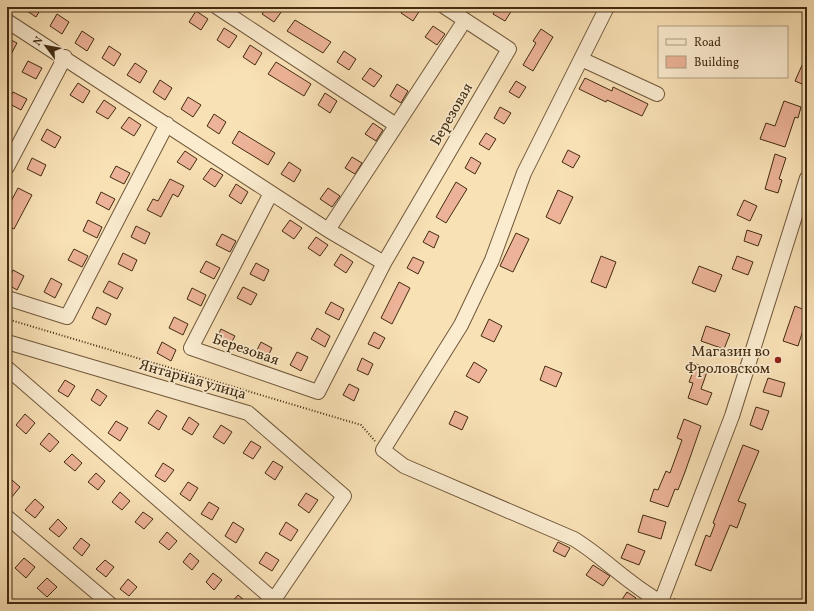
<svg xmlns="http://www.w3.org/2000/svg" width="814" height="611" font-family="Vollkorn,serif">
<rect width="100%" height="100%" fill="#f9e1b6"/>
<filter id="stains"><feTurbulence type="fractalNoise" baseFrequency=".005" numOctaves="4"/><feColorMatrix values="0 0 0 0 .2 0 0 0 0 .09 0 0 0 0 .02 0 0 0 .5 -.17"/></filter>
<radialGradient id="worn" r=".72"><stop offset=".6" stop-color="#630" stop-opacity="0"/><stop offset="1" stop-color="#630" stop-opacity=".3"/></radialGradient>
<path fill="#edb398" stroke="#422b11" d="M21 7H42L36 17Z
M267 7H276L282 11 274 22 262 14Z
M405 7H422L413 21 401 13Z
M497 7H508L512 10 505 21 493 14Z
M196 11 208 19 201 30 189 22Z
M57 14 69 22 62 34 50 26Z
M295 20 331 42 323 53 287 31Z
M433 26 445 34 437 45 425 37Z
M224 28 237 36 229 48 217 40Z
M541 29 553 37 533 71 523 65 536 43 533 41Z
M82 31 94 39 87 51 75 43Z
M7 38 17 43 7 62Z
M250 45 262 53 255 65 243 57Z
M109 46 121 54 114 66 102 58Z
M344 51 356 59 349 70 337 62Z
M807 54V86L795 81Z
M28 61 42 68 36 79 22 72Z
M276 62 311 84 304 96 268 74Z
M135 63 147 71 140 83 127 75Z
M370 68 382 76 374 87 362 79Z
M585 78 612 91 613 87 648 104 642 116 607 100 606 102 579 89Z
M160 80 172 88 165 100 153 92Z
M516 81 526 87 519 98 509 92Z
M78 83 90 91 83 103 70 95Z
M397 84 408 91 401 103 390 96Z
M13 92 27 99 21 110 8 103Z
M325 93 337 101 330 113 318 105Z
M188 97 201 105 193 117 181 109Z
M104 100 116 108 108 119 96 112Z
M784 101 801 107 798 118 795 117 785 147 760 139 766 123 775 126Z
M500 107 511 113 504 124 494 118Z
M214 114 226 122 219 134 207 126Z
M129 117 141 125 134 136 121 128Z
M373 123 383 130 376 141 365 134Z
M47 129 61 137 55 148 41 140Z
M239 131 275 153 268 165 232 143Z
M486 133 496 139 489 150 479 144Z
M568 150 580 156 573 168 562 162Z
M185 151 197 159 190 170 177 162Z
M775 154 786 158 779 179 782 180 778 193 765 189Z
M352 157 362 163 355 174 345 168Z
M471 157 481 163 475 174 465 168Z
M32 158 46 165 41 176 27 169Z
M289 162 301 170 294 182 281 174Z
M116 166 130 173 124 184 110 177Z
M211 168 223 175 215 187 203 179Z
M170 179 184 186 178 197 173 194 161 217 147 210 153 199 158 201Z
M456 182 467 189 446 223 436 217Z
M236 184 248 192 241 204 229 196Z
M18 188 32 195 14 229 7 226V209Z
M328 188 340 196 332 207 320 199Z
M558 190 573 197 560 224 546 217Z
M101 192 115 199 109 210 96 203Z
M744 200 757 206 750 221 737 215Z
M88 220 102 227 97 238 83 231Z
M290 220 302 228 294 239 282 231Z
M136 226 150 233 145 244 131 237Z
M747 230 762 235 758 246 744 241Z
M429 231 439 236 434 248 423 242Z
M516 233 529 239 513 272 500 266Z
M222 234 236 241 230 252 216 245Z
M316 237 328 245 320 256 308 248Z
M74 249 88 256 82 267 68 260Z
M123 253 137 260 132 271 118 264Z
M341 254 353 262 346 273 334 265Z
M601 256 616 262 606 288 591 282Z
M737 256 753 262 748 275 732 269Z
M413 257 424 262 418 274 407 268Z
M206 261 220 268 214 279 200 272Z
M256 263 269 270 264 281 250 274Z
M699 266 722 275 715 292 692 283Z
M13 270 24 276 17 290 7 284Z
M51 278 62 284 55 298 44 292Z
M109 281 123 288 117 299 103 292Z
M399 282 410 288 392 324 381 318Z
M243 287 257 294 251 305 237 298Z
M192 288 206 295 201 306 187 299Z
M331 302 344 309 339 320 325 313Z
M795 306 807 311V325L805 324 798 346 783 341Z
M97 307 111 314 106 325 92 318Z
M174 317 188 324 183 335 169 328Z
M489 319 502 326 494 342 481 336Z
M706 326 730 334 724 349 701 341Z
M317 328 330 336 325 347 311 339Z
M221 329 235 336 229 347 216 340Z
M374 332 385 338 379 349 368 344Z
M162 342 176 350 171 361 157 353Z
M261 342 272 348 265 362 254 356Z
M297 352 308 357 301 371 290 365Z
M362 358 373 364 368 375 357 370Z
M474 362 487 370 479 383 466 376Z
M696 364 708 369 701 389 712 393 707 405 688 398 693 383 689 382Z
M545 366 562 373 556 387 540 380Z
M768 378 785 383 781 397 763 392Z
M65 380 75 386 68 397 58 391Z
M349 384 359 389 354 401 343 395Z
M97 389 107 396 100 406 91 400Z
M756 407 769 411 762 430 750 425Z
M157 410 167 416 159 430 148 423Z
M455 411 468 417 462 430 449 424Z
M25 414 35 423 26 434 16 425Z
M189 417 199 424 192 435 182 429Z
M684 419 701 426 685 472 678 490 675 489 668 507 650 501 654 489 658 490 666 471 670 473 682 440 677 438Z
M116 421 128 428 120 441 108 433Z
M221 425 232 432 224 444 213 437Z
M49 433 59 442 50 452 40 444Z
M251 441 261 447 253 459 243 453Z
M743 445 759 451 738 501 746 504 737 528 730 525 711 571 695 565 706 535 710 537 715 524 713 523Z
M72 454 82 463 75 471 64 462Z
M273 461 283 467 275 480 265 473Z
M163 463 174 470 165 482 155 476Z
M96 473 105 481 98 490 88 482Z
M12 480 20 487 11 498 7 494V486Z
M188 482 198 488 190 501 180 494Z
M120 492 130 501 122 510 112 502Z
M306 493 318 500 309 513 298 505Z
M35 499 44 507 35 518 25 510Z
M209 502 219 508 212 520 201 514Z
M143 512 153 519 144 529 135 522Z
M643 515 666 522 661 539 638 532Z
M58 519 67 528 59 537 49 529Z
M233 522 244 529 236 543 225 536Z
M286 522 298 530 291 541 279 534Z
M167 532 177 541 169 550 159 542Z
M81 538 90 545 82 556 73 548Z
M558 542 570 548 565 557 553 551Z
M627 544 645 551 639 565 621 558Z
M266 552 279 560 272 571 259 563Z
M190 553 199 561 192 570 183 562Z
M24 558 35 567 26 578 15 568Z
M105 560 114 567 106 577 96 569Z
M593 565 610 576 603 586 586 575Z
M213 573 222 580 214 590 206 582Z
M47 578 57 587 47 597 37 588Z
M128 579 137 587 129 596 120 589Z
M627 592 636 598 633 604H619Z
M238 595 249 604H230Z"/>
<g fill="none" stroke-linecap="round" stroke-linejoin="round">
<defs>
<path id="minor" d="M217 7 396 125
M607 7 524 173 492 260 461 325 383 450 404 466 574 539C605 558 629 585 661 602
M7 21 328 230 384 263
M581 59 657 94
M7 167 65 57
M271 193 191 348 318 392 384 263 509 49 445 7
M328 230 465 20
M7 298 67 317 167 124
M7 342 248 413 344 496 271 604
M7 368 274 600
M7 517 110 604
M660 604 732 416 807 178"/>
</defs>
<use href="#minor" stroke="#70583a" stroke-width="16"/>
<path stroke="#422b11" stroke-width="2" stroke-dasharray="1 2" stroke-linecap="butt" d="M7 319 361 425 375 441
M674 599 690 604"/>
<use href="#minor" stroke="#fbecd0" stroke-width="14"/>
</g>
<circle fill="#8f2418" stroke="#fbecd0" stroke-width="1.5" cx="778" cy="360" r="4"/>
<g text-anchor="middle" stroke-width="3.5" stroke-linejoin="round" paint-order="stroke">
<g font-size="15" fill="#422b11" stroke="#fbecd0">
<text transform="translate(451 114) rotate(-60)" y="5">Березовая</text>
<text transform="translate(246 349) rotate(19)" y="5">Березовая</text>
<text transform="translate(193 379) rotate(16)" y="5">Янтарная улица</text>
</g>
<g font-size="15" fill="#422b11" stroke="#fbecd0" text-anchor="end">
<text x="770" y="356">Магазин во<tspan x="770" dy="17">Фроловском</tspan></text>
</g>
</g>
<rect width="814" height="611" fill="none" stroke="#f9e1b6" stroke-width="24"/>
<rect x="8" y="8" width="798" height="595" fill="none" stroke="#422b11" stroke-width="2"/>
<rect x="12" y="12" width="790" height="587" fill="none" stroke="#422b11"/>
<rect x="658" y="26" width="130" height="52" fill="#fbecd0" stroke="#b19f84"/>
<rect x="666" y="39" width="20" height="6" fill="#fbecd0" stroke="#b19f84"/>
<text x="694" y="46" font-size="12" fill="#422b11">Road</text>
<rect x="666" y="56" width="20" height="12" fill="#edb398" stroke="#b19f84"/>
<text x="694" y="66" font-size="12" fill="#422b11">Building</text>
<g transform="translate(46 46) rotate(302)" stroke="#fbecd0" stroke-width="3" paint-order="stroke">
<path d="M0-3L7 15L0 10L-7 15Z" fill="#422b11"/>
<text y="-6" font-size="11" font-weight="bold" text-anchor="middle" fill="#422b11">N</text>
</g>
<rect width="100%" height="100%" filter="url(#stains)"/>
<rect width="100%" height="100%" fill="url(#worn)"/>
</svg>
